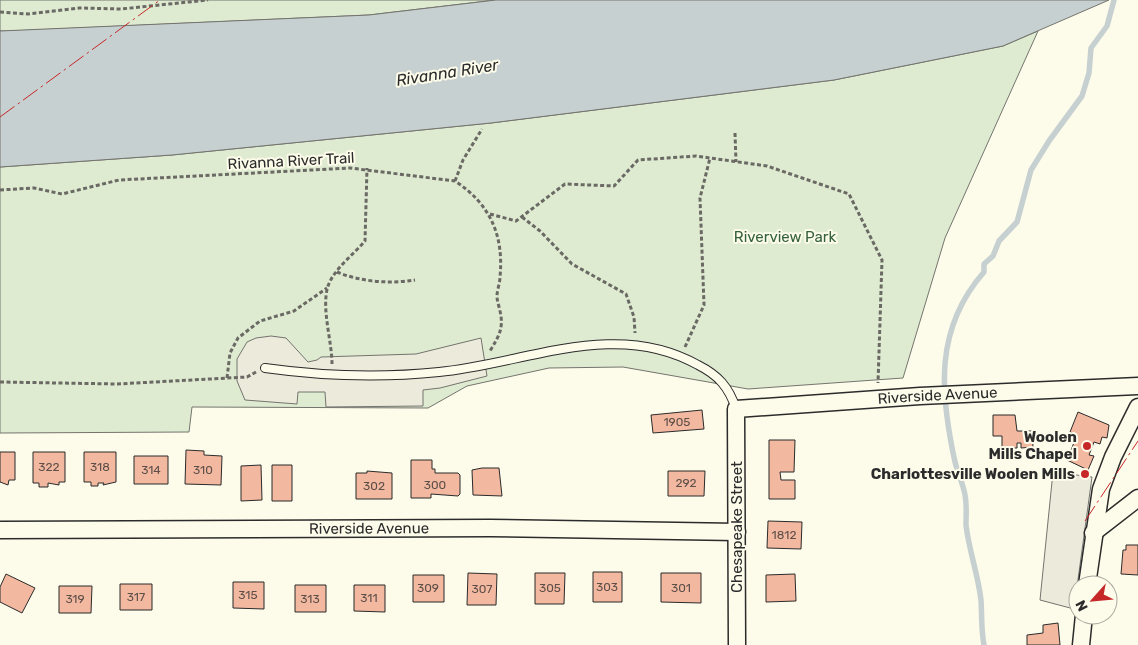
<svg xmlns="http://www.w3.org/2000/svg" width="1138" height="645" font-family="Rubik,sans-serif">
<rect width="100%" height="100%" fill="#fdfbea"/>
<path fill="#deebd1" stroke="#74746e" d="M0 0H496L369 15 11 31H0Z
M1038 31 945 238 903 378 748 389 623 367 549 368 467 386 428 408 192 407 189 432 0 433V167L172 155 491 123 834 80 1003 46Z"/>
<path fill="#eceadb" stroke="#74746e" d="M271 336 286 338 308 362 317 360 321 357 416 354 481 338 487 376 440 388 423 390V406L326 407 325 392H298L297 404 245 400 237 381V359L247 342 256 338Z
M1053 472 1092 477 1074 609 1040 600Z"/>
<path fill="#c7d0d0" stroke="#74746e" d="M496 0H1109L1003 46 834 80 491 123 172 155 0 167V31L369 15Z"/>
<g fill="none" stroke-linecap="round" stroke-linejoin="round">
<path stroke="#c7d0d0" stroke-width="5.5" d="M984 645C981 630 982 615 981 600 978 574 969 551 966 525 966 515 967 505 965 495 963 484 958 473 955 462 940 393 934 329 984 272V264L993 256 999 241 1017 222 1031 170 1049 141 1082 96 1089 73 1091 48 1107 26 1114 0"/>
</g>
<path fill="#f2b8a0" stroke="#2b2b2b" d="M702 410 704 429 653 433 651 415Z
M1078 412 1109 425 1107 438 1102 437 1100 444 1094 442 1089 455 1094 456 1088 470 1067 460 1077 435 1070 432Z
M993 415H1015L1017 431H1032L1033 447 1021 448V443H1017V448H1002V436H993Z
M769 440H795L794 472H780L781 480H795V499H769Z
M186 450 204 451V455L222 456 221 485 185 484Z
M0 452H15V480H9L8 485 0 482Z
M33 452H65V482H59V485L48 483V487H39V483H33Z
M84 452H116V482L103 485 104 483H98V486H91V482H84Z
M134 456H168V484H134Z
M411 460H432V469H435V473H458L460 475V494L458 496 431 494V498H411Z
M261 465 262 500 241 501V466Z
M272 465H292V501H272Z
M482 468H499L502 496 473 495 472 470Z
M367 471 392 473V499H356V473H367Z
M668 471H705L704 496H668Z
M768 521 802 522 801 549 767 548Z
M1126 545H1138V575L1121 574 1123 550H1126Z
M593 572H622V602H593Z
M468 573 497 574 496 605H467Z
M535 573H565L564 604H535Z
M661 573H701V603L661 602Z
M6 574 35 588 22 613 0 602V587Z
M795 574 796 601 766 602V575Z
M413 575H444V602H413Z
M233 582H264V609L233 608Z
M120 584H152V610H120Z
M295 585H326V612H295Z
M354 585H385V612L354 611Z
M59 586H92L91 613H59Z
M1058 623 1060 645H1027V635L1043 633V625Z"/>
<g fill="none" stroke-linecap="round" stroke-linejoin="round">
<defs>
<path id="service" d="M265 368C322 376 381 378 439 372 525 364 615 318 698 365 718 375 729 387 736 409"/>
<g id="minor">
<path id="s1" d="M0 530 490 528 737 532"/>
<path d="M1093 533 1138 498"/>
<path d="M1087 585 1101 489 1113 457 1138 407"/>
<path id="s2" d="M737 645 736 409 920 396 1138 386"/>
<path d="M1081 645 1084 615"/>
</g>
</defs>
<use href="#service" stroke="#2b2b2b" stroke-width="10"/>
<use href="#minor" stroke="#2b2b2b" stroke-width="19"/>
<path stroke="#6a6964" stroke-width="3" stroke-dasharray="4 2.5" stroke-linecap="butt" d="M0 12 28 14 79 8 121 9 208 0
M735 133 736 162
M455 181 463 160 482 129
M0 190 34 188 62 194 119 180 350 168 455 181C490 204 504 235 500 277 500 283 497 290 497 296 497 301 499 306 500 311 504 328 499 336 490 351
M490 214 516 221 565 184 614 186 638 160 696 156 767 166 849 194 882 260 878 383
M522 217 540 231 572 264 626 294 634 317 635 333
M337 272C361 282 390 284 415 280
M685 347 704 305 700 198 710 158
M332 364C332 341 321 308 328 286 334 269 353 255 365 241L367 168
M227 378 230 353 238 338 260 321 294 311 327 288
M0 382 117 384 247 377 256 372"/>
<use href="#service" stroke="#fdfbea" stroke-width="8"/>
<use href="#minor" stroke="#fdfbea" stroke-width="16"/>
<path stroke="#c62828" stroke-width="1" stroke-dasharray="18 4 2.5 4" stroke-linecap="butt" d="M0 117 160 0
M1085 521 1138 441"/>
</g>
<g fill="#c62828" stroke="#fdfbea" stroke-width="2">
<circle cx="1087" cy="446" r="5"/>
<circle cx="1085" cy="474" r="5"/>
</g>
<g text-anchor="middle" stroke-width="4" stroke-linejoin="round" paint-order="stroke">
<g font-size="12" fill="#5d4e48">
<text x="677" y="426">1905</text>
<text x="49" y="471">322</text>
<text x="100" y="471">318</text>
<text x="151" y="474">314</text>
<text x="203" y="474">310</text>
<text x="686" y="487">292</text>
<text x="435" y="489">300</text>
<text x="374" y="490">302</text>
<text x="784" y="539">1812</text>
<text x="607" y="591">303</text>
<text x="428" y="592">309</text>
<text x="550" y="592">305</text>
<text x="681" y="592">301</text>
<text x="482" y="593">307</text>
<text x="248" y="599">315</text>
<text x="136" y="601">317</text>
<text x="369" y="602">311</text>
<text x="75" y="603">319</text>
<text x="310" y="603">313</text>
</g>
<g font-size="15" fill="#2b2b2b" stroke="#fdfbea">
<text transform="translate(291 161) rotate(-3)" y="5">Rivanna River Trail</text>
<text dy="5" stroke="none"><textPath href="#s2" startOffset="438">Riverside Avenue</textPath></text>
<text transform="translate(737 527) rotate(-90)" y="5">Chesapeake Street</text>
<text dy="5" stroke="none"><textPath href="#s1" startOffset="369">Riverside Avenue</textPath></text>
</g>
<g font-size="15" fill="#34623c" stroke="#fdfbea">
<text x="785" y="242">Riverview Park</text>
</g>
<g font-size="15" font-weight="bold" fill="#2b2b2b" stroke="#fdfbea" text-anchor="end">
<text x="1077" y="442">Woolen<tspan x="1077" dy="17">Mills Chapel</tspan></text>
<text x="1075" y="479">Charlottesville Woolen Mills</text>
</g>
<g font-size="16" font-style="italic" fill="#2b2b2b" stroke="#fdfbea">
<text transform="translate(447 72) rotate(-9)" y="6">Rivanna River</text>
</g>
</g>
<g transform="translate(1093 600) rotate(243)"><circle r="24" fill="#fdfbea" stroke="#a9a89e"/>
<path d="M0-4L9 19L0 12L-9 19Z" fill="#c62828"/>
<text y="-8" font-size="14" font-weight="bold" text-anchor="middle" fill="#2b2b2b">N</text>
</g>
</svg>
